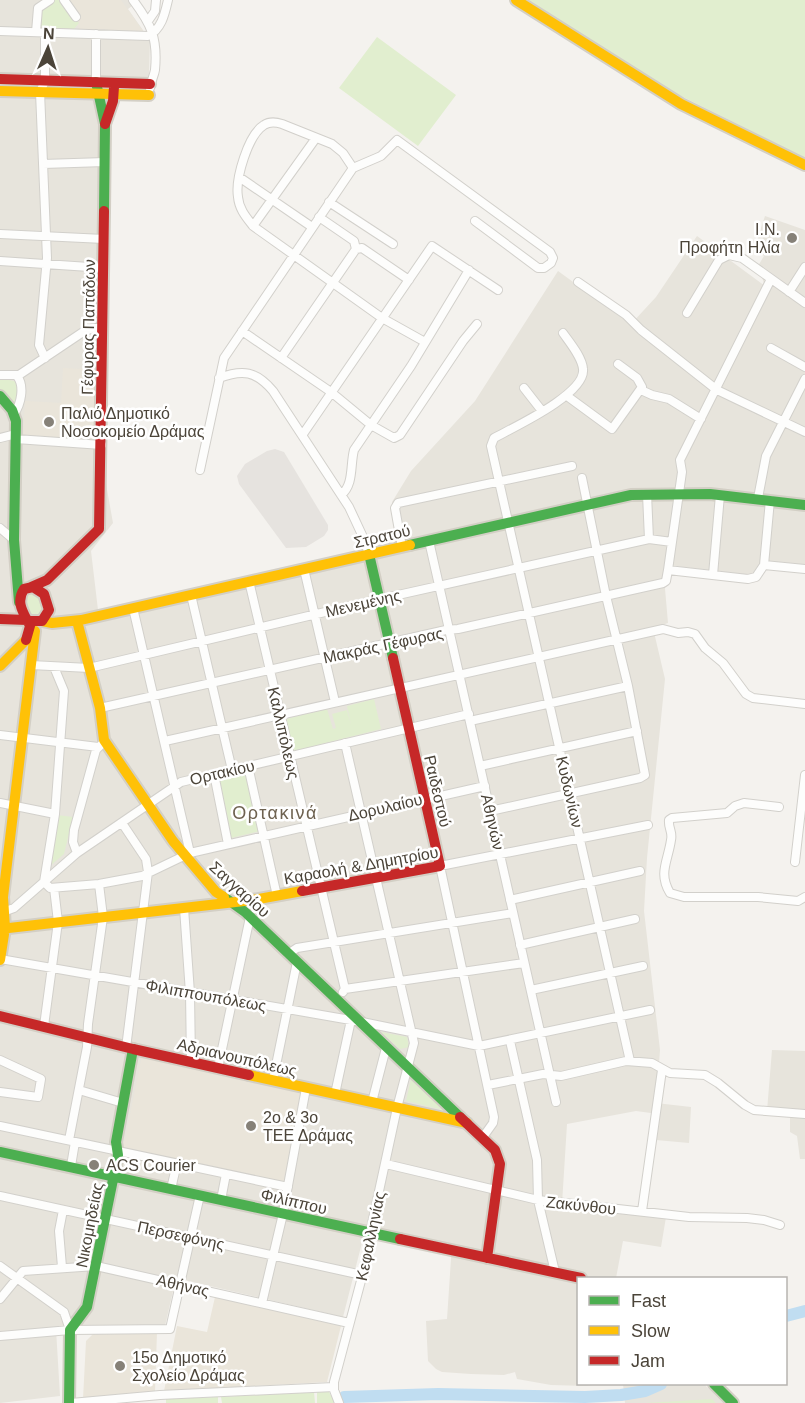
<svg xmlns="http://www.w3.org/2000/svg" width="805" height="1403" font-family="Helvetica,sans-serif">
<rect width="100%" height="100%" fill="#f4f2ee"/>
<path fill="#e7e4dc" d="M0 0H140L128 9 150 40 149 77H100L104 126 98 439 113 523 91 551 98 610 399 541 392 502 411 471 475 401 558 271 631 324 656 297 697 236 765 286 758 266 764 256 754 249 765 216 805 230V565L761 561 760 569 752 575 666 565 664 577 668 623 653 628 665 679 647 858 644 911 660 1050 656 1103 691 1107 689 1143 656 1140 658 1114 636 1111 567 1124 562 1204 666 1217 661 1247 623 1241 616 1278H578V1384H599L586 1386 551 1385 517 1379 515 1372 504 1375 471 1374 442 1372 436 1369 428 1361 426 1321 447 1319 452 1244 366 1227 343 1317 176 1278 165 1326 56 1329 60 1396 0 1403Z
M772 1050 805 1051V1159H800L797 1136 790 1132V1114L767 1111Z
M623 1384H704L723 1403H625Z"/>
<path fill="#eae5da" d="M70 0H121L143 31 80 29 74 21 81 15Z
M63 368 99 370 95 440 23 436 25 401 61 403Z
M142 1055 302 1091 283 1183 123 1149Z
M215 1297 341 1326 327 1382 164 1391 177 1326 207 1332Z
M96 1331 157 1332 155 1392 83 1399 86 1341Z"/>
<path fill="#e1eecf" d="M55 0H60L79 23 74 29 41 27 42 9Z
M529 0H805V158L673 92 574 31Z
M377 37 456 95 418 146 339 88Z
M0 378 18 382V401L15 403H12L0 391Z
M30 592H36L45 606 41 615C28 616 27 610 24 600Z
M374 699 381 729 294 751 286 719 327 709 333 729 336 728 332 714 347 710 351 725 347 706Z
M247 771 260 831 231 838 218 777Z
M57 815 73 817 64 854 50 866Z
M381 1032 407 1037 409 1047 400 1049Z
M412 1075 448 1111 406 1101Z
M314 1392 315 1403H222L221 1397Z
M317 1392H329L335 1403H317Z
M218 1397V1403H166V1399Z
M712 1399 716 1403H645Z"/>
<path fill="#e6e3df" d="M275 449 284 452 328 525V530L324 536 306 547 286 548 239 484 237 476 245 464 267 451Z"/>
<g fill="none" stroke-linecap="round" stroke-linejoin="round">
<path stroke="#c0ddf1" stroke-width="12" d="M786 1316 805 1311
M344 1397 438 1394 585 1397 621 1395 645 1391 661 1384"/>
<defs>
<path id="street" d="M64 0 76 17
M133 0C151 24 158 38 155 70 154 76 151 81 150 88
M148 21 155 11 156 0
M0 31 148 36C162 29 165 13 168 0
M36 32 38 8 50 0
M96 34V82
M43 164 105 162
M353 168 343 153 332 144 282 124C276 122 270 121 264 125 248 135 235 179 238 197 239 209 246 217 253 226L382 318 425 342
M239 177 312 227
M329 202 393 244
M319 217 354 241 356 249
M253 226 316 138
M0 234 104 239
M356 249 362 248 409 280
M0 261 104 268
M578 282 626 315 641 330 717 390 805 432
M789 292 805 267
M687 313 719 260 729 255 742 258 805 303
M242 331 331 392 371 425 394 438 400 435 463 341 477 324
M563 333C570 343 582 357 583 369 586 394 514 427 494 438L491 446 630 1061
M771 348 805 367
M45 358 39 345 47 258 40 92 45 81V32
M281 358 356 249
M0 375H19L83 332 93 328H102
M219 378C243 369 256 371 273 391L349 507 363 537 369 554
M524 388 542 411
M641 390 652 395 669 399 701 419
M567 396 612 429 642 387 637 378 618 364
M14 414C21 404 25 386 17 376
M303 434 432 246 498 290
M0 438 16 434
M16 439 102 445
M200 470 224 358 353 168 381 156 397 140 550 252 553 258 551 263 544 268H538L475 221
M647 494 649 539
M341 495C354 485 350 465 354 450L411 366 469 270
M758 498 766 456 805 379
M0 528 14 540
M429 541 556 1102
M402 547 395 508 398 503 572 466
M764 565 805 569
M304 569 335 702
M668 570 748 579 756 577 764 565 770 500
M713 575 720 495
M249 581 345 989
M191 595 232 770
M133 608 190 853
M31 665 89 668 380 599 649 539 672 542
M54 667 64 691 55 814 44 882 50 888 99 884 142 876 190 853 485 786
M100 708 446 630 458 629 663 583 666 581 668 570 682 472 680 460 771 279
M470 721 628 686
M0 735 98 747
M165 741 663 629 678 633 688 632 695 634 705 648 723 663 746 694 753 698 805 704
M248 766 277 896
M480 766 637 731
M214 774 228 844
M0 803 55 814
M779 807 744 803 735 806 727 813 672 818 669 820C668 828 673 832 671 840 668 861 658 873 670 893L684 897H758L798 901 805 897
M490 811 640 778 645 775 628 686 606 596 582 478
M122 823 146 859 148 872 126 1048
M77 853 73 842 74 830 96 750 105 741
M795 862 805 775
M510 900 640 871
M184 908 190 993 191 1062
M3 912 14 908 77 853 181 782 469 714
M520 945 635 919
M288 954 297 948 513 913
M0 959 362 1022 479 1046 650 1010
M531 990 643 966
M343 992 345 989 524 963
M44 1026 58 922 54 888
M510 1041 537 1160 538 1200 555 1272
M0 1060 41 1079 38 1097 0 1092
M218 1068 250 917
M273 1080 297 962
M488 1085 543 1074 561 1076 626 1061 652 1063 670 1073 705 1075 718 1083 745 1105 754 1110 805 1114
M79 1090 123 1103
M335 1094 351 1020
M372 1102 386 1048
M0 1126 288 1187
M483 1137 493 1123 494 1117 440 866 648 825
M69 1140 87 1047 88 1024 103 917 99 884
M386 1164 538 1200 689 1217 747 1218 764 1220 780 1225
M71 1166 75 1142
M171 1189 177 1163
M0 1196 362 1275
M221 1200 226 1174
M642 1211 662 1070
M0 1266 64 1312 70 1330
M62 1267 59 1231 63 1210
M0 1299 23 1271 96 1266 349 1323
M262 1303 282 1218 306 1088
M0 1336 70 1330 170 1329 200 1195
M71 1403 160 1395 334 1387
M339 1403 334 1390V1382L370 1247 371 1228 397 1108 414 1043 345 743"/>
<path id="fast" d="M96 82 105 124 104 211
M0 396 12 410 16 421 14 540 19 602
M410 545 631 495 710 494 805 505
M369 554 393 658
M224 897 245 912 460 1117
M0 1152 400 1239
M714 1384 733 1403
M69 1403 70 1330 87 1307 118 1155 116 1142 133 1049"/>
<path id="slow" d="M516 0 681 104 805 165
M0 91 149 95
M42 621 52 623 81 620 410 545
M77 621 100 708 104 740 173 841 216 892 224 897
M0 666 29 637
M0 929 253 900 302 891
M0 960 5 928 3 897 35 631
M249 1075 467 1123"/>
<path id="jam" d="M0 79 150 84
M105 124 113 101 114 87
M31 587 47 580 99 529 104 211
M0 619 27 620
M26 640 30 626C24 613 15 603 24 589L33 587 44 594 49 610 42 621H28
M302 891 440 866 393 658
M0 1016 133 1049 249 1075
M460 1117 495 1150 500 1164 487 1258
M400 1239 581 1278"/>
</defs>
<use href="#street" stroke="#d2d0cb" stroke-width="10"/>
<use href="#fast" stroke="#d3cfc5" stroke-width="14"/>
<use href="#slow" stroke="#d3cfc5" stroke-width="14"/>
<use href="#jam" stroke="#d3cfc5" stroke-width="14"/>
<use href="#street" stroke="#fdfdfc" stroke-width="8"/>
<use href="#fast" stroke="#4caf50" stroke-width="10"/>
<use href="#slow" stroke="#ffc107" stroke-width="10"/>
<use href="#jam" stroke="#c62828" stroke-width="10"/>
</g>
<g fill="#868178" stroke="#fff" stroke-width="2">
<circle cx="792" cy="238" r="6"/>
<circle cx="49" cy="422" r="6"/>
<circle cx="251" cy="1126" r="6"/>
<circle cx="94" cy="1165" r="6"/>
<circle cx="120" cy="1366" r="6"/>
</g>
<g text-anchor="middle" stroke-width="5" stroke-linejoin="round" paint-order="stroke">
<g font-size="16" fill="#4b4439" stroke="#fff" text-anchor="start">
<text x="780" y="235" text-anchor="end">Ι.Ν.<tspan x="780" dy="18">Προφήτη Ηλία</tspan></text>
<text x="61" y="419">Παλιό Δημοτικό<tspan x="61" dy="18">Νοσοκομείο Δράμας</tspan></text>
<text x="263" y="1123">2ο &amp; 3ο<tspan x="263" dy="18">ΤΕΕ Δράμας</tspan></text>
<text x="106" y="1171">ACS Courier</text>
<text x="132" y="1363">15ο Δημοτικό<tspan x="132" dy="18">Σχολείο Δράμας</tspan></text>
</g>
<g font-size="16" fill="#4b4439" stroke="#fff">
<text transform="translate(88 327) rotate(-89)" y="6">Γέφυρας Παπάδων</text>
<text transform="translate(382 536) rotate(-13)" y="6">Στρατού</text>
<text transform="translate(363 603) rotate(-13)" y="6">Μενεμένης</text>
<text transform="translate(383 645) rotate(-12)" y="6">Μακράς Γέφυρας</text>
<text transform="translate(284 733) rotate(77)" y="6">Καλλιπόλεως</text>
<text transform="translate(222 772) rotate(-13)" y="6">Ορτακίου</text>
<text transform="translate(438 791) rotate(77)" y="6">Ραιδεστού</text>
<text transform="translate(570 792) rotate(77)" y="6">Κυδωνίων</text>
<text transform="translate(385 807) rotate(-13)" y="6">Δορυλαίου</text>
<text transform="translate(493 822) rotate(77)" y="6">Αθηνών</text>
<text transform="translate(361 865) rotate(-10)" y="6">Καραολή &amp; Δημητρίου</text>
<text transform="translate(240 889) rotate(42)" y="6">Σαγγαρίου</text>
<text transform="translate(206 995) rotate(10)" y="6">Φιλιππουπόλεως</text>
<text transform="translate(237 1057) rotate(13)" y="6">Αδριανουπόλεως</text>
<text transform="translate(294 1201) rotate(13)" y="6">Φιλίππου</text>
<text transform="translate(581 1205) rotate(6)" y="6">Ζακύνθου</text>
<text transform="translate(89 1225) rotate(-79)" y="6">Νικομηδείας</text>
<text transform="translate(181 1235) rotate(12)" y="6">Περσεφόνης</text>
<text transform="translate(370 1236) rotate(-78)" y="6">Κεφαλληνίας</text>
<text transform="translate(183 1285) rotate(13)" y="6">Αθήνας</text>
</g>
<g font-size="18" letter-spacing="1.5" fill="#6e6250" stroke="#fff">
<text x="275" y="819">Ορτακινά</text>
</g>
</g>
<rect x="577" y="1277" width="210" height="108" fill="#ffffff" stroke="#b7b4b0" stroke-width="1.5"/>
<rect x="589" y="1296" width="30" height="9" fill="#4caf50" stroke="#b7b4b0" stroke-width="1.5"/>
<text x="631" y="1307" font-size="18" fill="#4b4439">Fast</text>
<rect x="589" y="1326" width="30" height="9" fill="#ffc107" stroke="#b7b4b0" stroke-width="1.5"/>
<text x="631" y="1337" font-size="18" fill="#4b4439">Slow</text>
<rect x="589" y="1356" width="30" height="9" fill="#c62828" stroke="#b7b4b0" stroke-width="1.5"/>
<text x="631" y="1367" font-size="18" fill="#4b4439">Jam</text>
<g transform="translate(48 48) rotate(3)" stroke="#ffffff" stroke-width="4.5" paint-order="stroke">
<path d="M0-4.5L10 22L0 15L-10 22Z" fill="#4b4439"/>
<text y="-9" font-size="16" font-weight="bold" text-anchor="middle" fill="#4b4439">N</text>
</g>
</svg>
